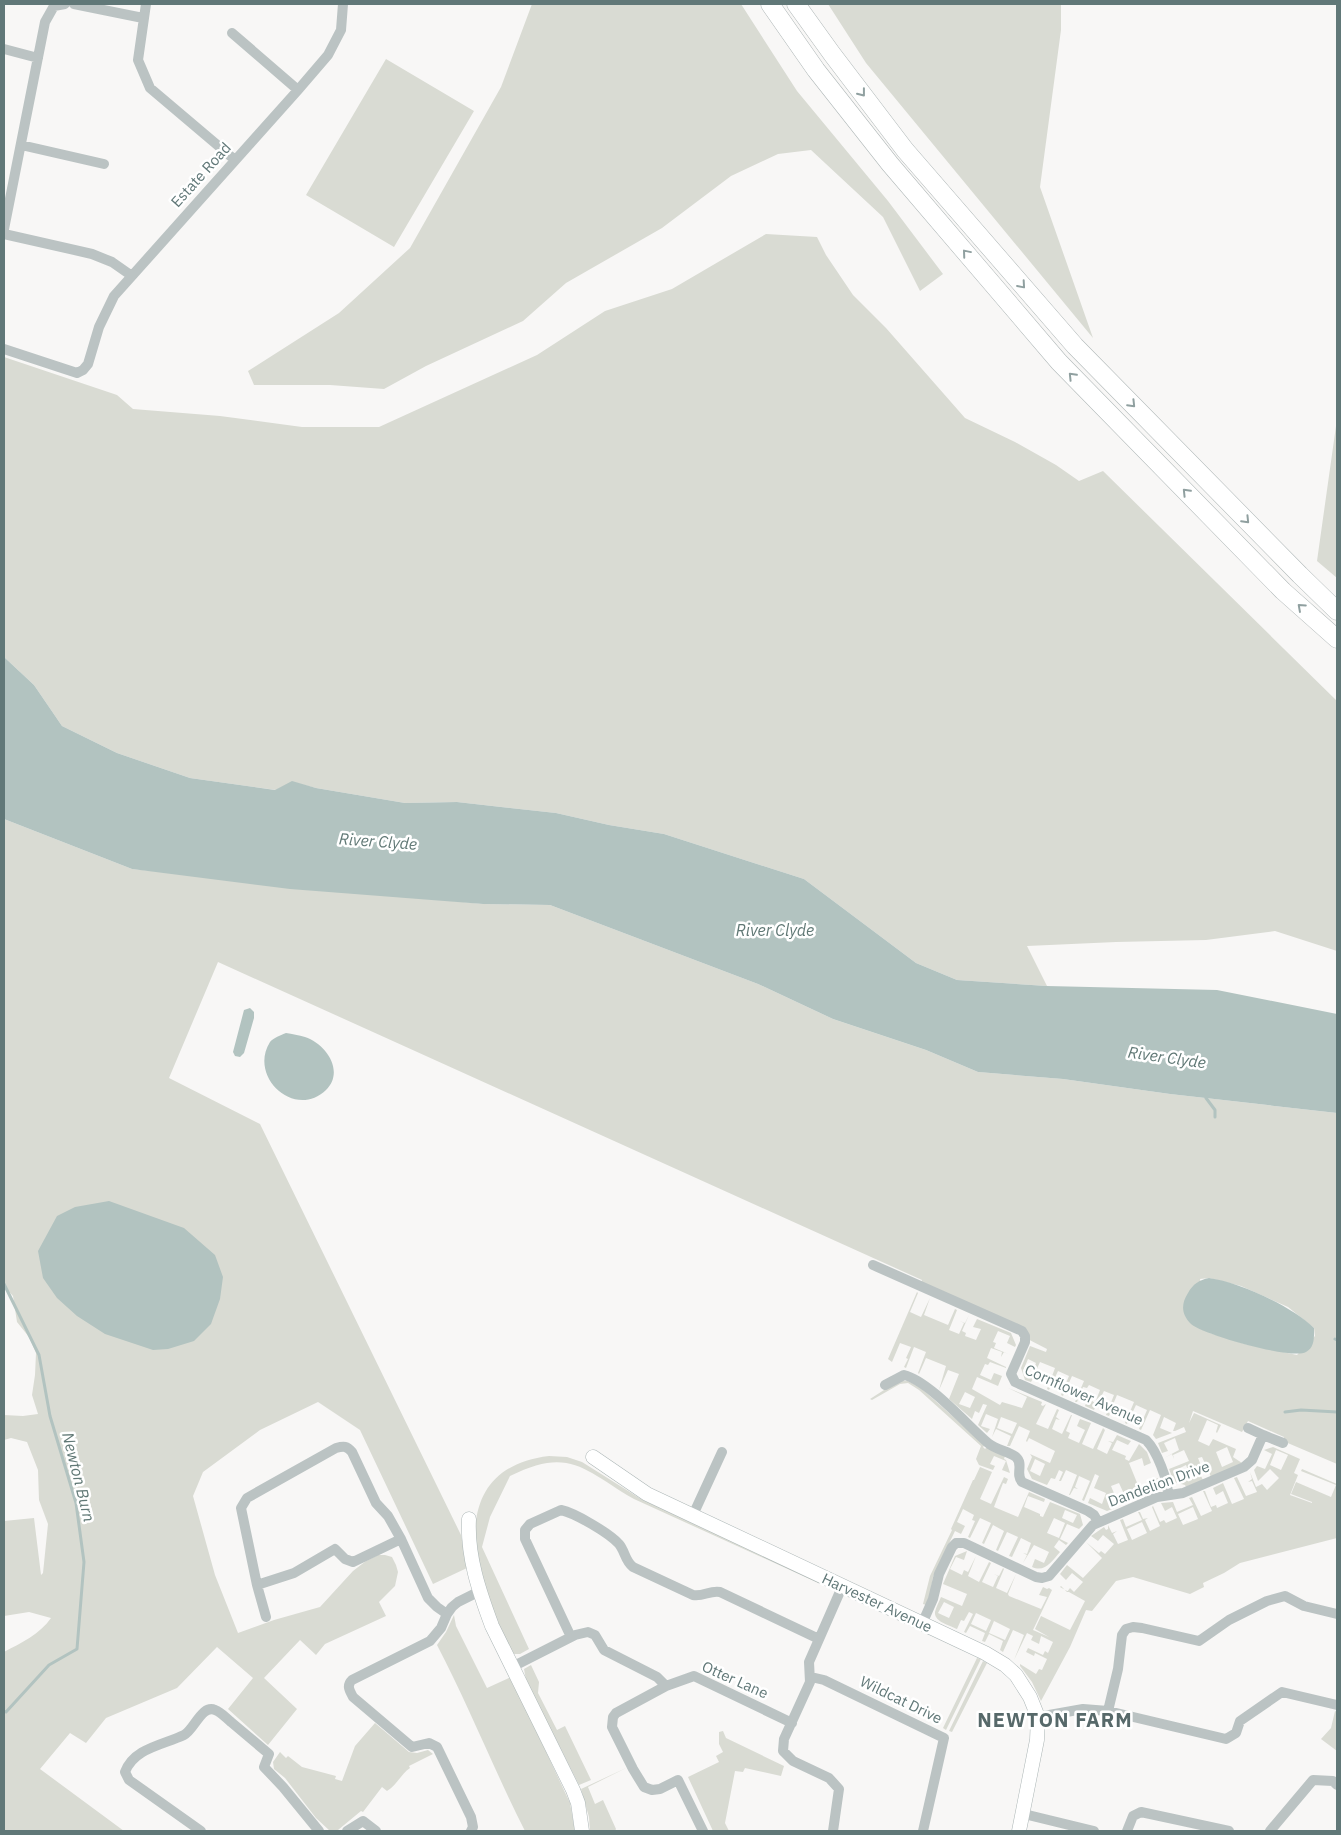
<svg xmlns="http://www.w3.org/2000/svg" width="1341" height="1835" font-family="'IBM Plex Sans',sans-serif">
<rect width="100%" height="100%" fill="#f8f7f6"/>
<path fill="#d9dbd3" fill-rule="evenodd" d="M532 4H741L797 91 888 201 943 274 920 291 883 217 811 150 778 154 731 176 662 228 566 283 523 321 426 366 384 389 330 385H254L248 371 339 313 410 248 501 87Z
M828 4H1061V30L1040 187 1093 338 866 63Z
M386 59 474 111 394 247 306 195Z
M766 234 817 237 826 255 853 295 886 328 965 418 1015 442 1056 465 1079 481 1103 471 1337 701V951L1275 931 1206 940 1116 942 1027 946 1047 986 957 980 916 963 804 879 664 834 609 825 556 813 457 802 405 803 316 788 292 782 276 790 190 778 117 753 62 726 34 685 4 657V357L117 395 133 409 220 416 302 427H379L537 355 605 311 672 289Z
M1337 419V578L1317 561Z
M4 819 132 869 483 904 550 905 758 984 833 1019 926 1050 978 1072 1063 1079 1170 1094 1337 1113V1464L1283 1441 1284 1437 1248 1421 1242 1432 1193 1411 1189 1423 1194 1413 1221 1425 1217 1433 1216 1432 1218 1425 1207 1420 1198 1441 1209 1446 1213 1439 1236 1449 1233 1457 1242 1463 1211 1477 1202 1457 1198 1458 1202 1468 1198 1470 1203 1480 1186 1487 1185 1485 1174 1482 1169 1469 1189 1461 1184 1450 1173 1455 1174 1459 1172 1454 1164 1458 1179 1450 1175 1438 1164 1443 1168 1451 1162 1453 1158 1443 1186 1432 1184 1427 1175 1431H1173L1176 1423 1164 1417 1160 1428 1172 1433 1156 1439 1153 1435 1161 1415 1150 1410 1141 1430 1139 1429 1147 1410 1136 1405 1127 1424 1125 1423 1128 1415 1112 1409 1109 1416 1106 1415 1114 1395 1104 1391 1099 1401 1102 1403 1097 1402 1094 1410 1085 1406 1088 1398 1095 1403 1100 1390 1089 1385 1087 1388 1083 1387 1077 1402H1075L1084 1381 1072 1376 1063 1396 1061 1395 1069 1376 1058 1371 1049 1390 1047 1389 1050 1381 1035 1375 1031 1382 1025 1380 1021 1368 1030 1346 1046 1352 1047 1349 921 1284 922 1280 218 962 169 1078 260 1124 461 1535 467 1568 433 1584 360 1430 318 1402 260 1430 203 1472 193 1496 215 1575 238 1633 274 1620 320 1607 353 1571 366 1561 378 1555H385L392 1557 396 1565 398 1572 395 1586 379 1602 386 1616 325 1644 316 1655 300 1640 264 1678 297 1709 268 1745 228 1709 253 1678 217 1647 177 1688 106 1718 86 1743 70 1733 40 1769 124 1831H4V1652C21 1643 40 1634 51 1618L29 1612 4 1616V1521L34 1518 41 1575 43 1573 48 1524 39 1500 38 1470 27 1442 11 1438 4 1440V1415L23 1416 38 1414 32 1395 35 1375 36 1353 29 1337 17 1322 13 1296 4 1286ZM1209 1278 1241 1286 1288 1307 1314 1328 1315 1336 1297 1355 1245 1344 1210 1333 1200 1279ZM1028 1359 1036 1363 1031 1374 1023 1371ZM1040 1362 1055 1368 1051 1379 1035 1373ZM1117 1395 1134 1402 1129 1414 1112 1407ZM1227 1447 1233 1462 1222 1467 1216 1452ZM1186 1465 1191 1477 1181 1482 1176 1470Z
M917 1292 918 1293 910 1312 921 1317 930 1298 924 1315 948 1325 955 1309 957 1310 949 1330 959 1334 964 1323 960 1321 965 1323 969 1315 962 1331 966 1333 965 1336 976 1340 981 1329 973 1327 977 1319 1011 1333 1016 1345 1015 1347 1007 1343 1010 1336 998 1331 993 1342 996 1343 994 1348 1011 1355 1004 1352 1001 1357 1002 1352 991 1348 987 1358 1006 1367V1368L990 1362 988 1365 985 1364 980 1375 991 1380 994 1373 1002 1376 998 1386 977 1377 972 1389 1000 1405 1002 1402 1022 1408 1027 1397 1008 1388 1042 1402 1041 1405 1043 1406 1046 1404 1036 1424 1048 1429 1057 1409 1059 1410 1056 1417 1060 1420 1056 1419 1052 1429 1062 1434 1071 1415H1072L1066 1431 1070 1433 1068 1438 1079 1443 1085 1430 1077 1426 1080 1419 1091 1423 1082 1444 1093 1449 1103 1428 1105 1430 1097 1449 1107 1454 1112 1443 1108 1441 1113 1442 1117 1435 1131 1441 1128 1445 1117 1440 1112 1450 1126 1456 1125 1459 1129 1461 1139 1444 1147 1452 1151 1463 1144 1466 1142 1458 1129 1463 1142 1495 1154 1489 1149 1482 1158 1478 1159 1481 1156 1490 1124 1504 1121 1495 1124 1494 1119 1483 1111 1486 1116 1498 1113 1499 1117 1507 1107 1511 1088 1503 1090 1498 1102 1504 1106 1493 1094 1488 1099 1476 1095 1474 1084 1501 1082 1500 1090 1481 1079 1476 1075 1487 1078 1489 1074 1488 1070 1495H1069L1077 1475 1066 1470 1061 1481H1059L1063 1472 1059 1470 1055 1479 1051 1478 1047 1485 1032 1479 1027 1469 1032 1457 1030 1454 1050 1463 1055 1451 1029 1438 1027 1442 1026 1441 1030 1431 1019 1426 1010 1446H1007L1011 1436 996 1429 992 1437 998 1419 986 1414 981 1426 990 1429 987 1433 978 1425 987 1405 983 1404 979 1413 975 1411 972 1419 949 1399 959 1374 948 1370 939 1390 946 1366 926 1358 919 1374 918 1373 926 1352 914 1347 906 1368 904 1367 908 1359 906 1358 911 1347 900 1343 892 1362 888 1359ZM965 1392 975 1397 970 1408 959 1404ZM1001 1417 1017 1423 1012 1434 997 1428ZM1035 1459 1045 1464 1040 1476 1030 1471Z
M898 1381H908L921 1388 985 1445 983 1447 985 1449 987 1447 1005 1456 1004 1459 1006 1460 1010 1473 1002 1470 1006 1461 994 1456 990 1464 995 1466 993 1470 979 1465 976 1459 981 1446 919 1390 908 1383 900 1384 872 1400 870 1399Z
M1273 1447 1300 1459 1294 1473 1298 1475 1290 1495 1312 1503V1502L1291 1494 1296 1482 1331 1497 1336 1485 1301 1471 1302 1469 1337 1484V1538L1240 1563 1224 1573 1203 1583 1204 1587 1190 1594 1133 1577 1116 1581 1092 1611 1086 1610 1070 1647 1041 1701 1032 1682 1020 1666V1664L1036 1674 1039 1669 1042 1670 1047 1659 1035 1653 1034 1656 1026 1652 1028 1648 1043 1655 1045 1651 1048 1653 1053 1642 1041 1636 1039 1644 1031 1640 1033 1636 1027 1633 1014 1660 1024 1635 1013 1630 1003 1652 1000 1650 1003 1641 989 1634 985 1642 982 1641 985 1633 970 1626 966 1633 964 1632 973 1614 969 1612 964 1621 961 1620 957 1629C950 1625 934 1622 935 1612 936 1607 939 1602 941 1597L962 1606 967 1594 943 1584 955 1556 967 1551 964 1560 956 1557 950 1569 962 1575 964 1570 968 1572 976 1556 968 1576 979 1582 989 1562 991 1563 982 1582 993 1587 998 1576 994 1574 999 1576 1003 1568 1004 1569 996 1588 1007 1593 1016 1574 1008 1594 1009 1596 1041 1609 1047 1597 1039 1595 1043 1587 1047 1589 1049 1588 1052 1590 1033 1630 1049 1637 1035 1629 1041 1616 1070 1630 1085 1601 1060 1587 1061 1586 1067 1592 1070 1588 1074 1592 1083 1582 1072 1573 1066 1580 1060 1574 1067 1565 1083 1578 1102 1558 1086 1542 1099 1553 1101 1551 1105 1554 1114 1544 1103 1535 1098 1541 1091 1536 1104 1527 1106 1530 1108 1529V1525L1112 1533 1117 1531 1113 1534 1118 1544 1128 1540 1120 1520 1123 1519 1126 1527 1142 1520 1138 1512H1140L1143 1519 1148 1518 1145 1520 1150 1531 1160 1526 1152 1507 1153 1506 1160 1522 1164 1520 1166 1523 1177 1518 1172 1507 1165 1511 1161 1503 1173 1502 1177 1512 1193 1505 1189 1498 1192 1497 1201 1516 1212 1511 1203 1491H1205L1211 1507 1216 1505 1217 1508 1228 1503 1223 1491 1216 1495 1213 1488 1223 1483 1232 1504 1244 1499 1234 1478 1237 1477 1246 1496 1257 1492 1252 1481 1248 1482 1252 1479 1250 1472 1256 1487 1262 1484 1267 1490 1279 1478 1270 1469 1258 1481 1254 1470 1257 1466 1265 1469 1272 1454 1264 1450ZM1276 1450 1288 1455 1281 1470 1270 1465ZM1193 1507 1198 1519 1183 1525 1178 1514ZM1142 1522 1147 1533 1132 1540 1127 1529ZM944 1602 954 1607 949 1618 938 1613ZM976 1613 991 1620 986 1631 971 1624ZM994 1621 1010 1629 1005 1640 989 1633Z
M549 1456 567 1457 582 1462 641 1499 800 1572 827 1587 634 1499C584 1470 570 1446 510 1476L490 1517 482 1547 529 1649 520 1654H514C502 1643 494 1613 489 1597 485 1583 478 1568 476 1553 470 1498 492 1463 549 1456Z
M980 1467 992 1472 980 1499 991 1504 1004 1477 1008 1479 1006 1484 1003 1483 994 1507 1018 1517 1029 1492 1045 1499 1044 1502 1028 1496 1024 1507 1040 1514V1516L1043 1517 1050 1502 1080 1514 1083 1525 1079 1529 1067 1524 1060 1539 1068 1543 1066 1545 1059 1540 1054 1547 1060 1552C1052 1561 1045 1573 1032 1567L1035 1559 1044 1563 1049 1552 1034 1545 1023 1563 1027 1555 1023 1553 1027 1554 1031 1543 1021 1538 1012 1557 1009 1556 1018 1537 1007 1532 998 1551 996 1550 1004 1531 993 1525 984 1544 982 1543 991 1523 980 1518 970 1538 968 1537 975 1521 972 1520 974 1515 963 1509 957 1522 965 1526 961 1534 955 1531 933 1577 930 1595 926 1605 923 1604 930 1576 952 1530 951 1529 973 1480H974ZM1065 1510 1077 1515 1073 1523 1062 1518ZM1054 1518 1065 1523 1059 1538 1047 1533Z
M454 1615 456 1626 487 1688 511 1677 570 1803 575 1831H525C494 1770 469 1706 437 1645L446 1632Z
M977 1658 981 1659 946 1730 943 1728Z
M983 1661 987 1663 952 1732 949 1731Z
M531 1665 539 1682 538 1693 557 1730 565 1726 591 1780 579 1785 526 1680 524 1669Z
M1335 1711 1337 1712V1751L1321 1739 1331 1728Z
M375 1723 409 1752 417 1753 428 1750 433 1754 409 1766 410 1768C401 1774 397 1785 387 1791L382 1787 363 1812 361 1811 338 1830 330 1831 316 1818 285 1778 274 1769 273 1762 280 1752 286 1758 288 1756 302 1767 336 1776 335 1779 342 1781 355 1746Z
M723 1731 726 1738 784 1766 781 1776 745 1768 743 1772 735 1771 725 1823 729 1831H713L688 1777 719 1762 716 1756 723 1752 719 1744V1732Z
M626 1768 588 1787 595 1804 603 1800 616 1829 615 1831H590L589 1817 581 1789Z"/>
<path fill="#b2c3c0" d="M4 657 34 685 62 726 117 753 190 778 275 790 292 781 316 788 405 803 457 802 556 813 609 825 664 834 804 879 916 963 957 980 1047 986 1217 990 1337 1014V1113L1170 1094 1063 1079 978 1072 926 1050 833 1019 758 984 550 905 483 904 290 889 132 869 4 819Z
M250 1008 254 1012V1018L244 1053 240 1057 235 1056 233 1052 244 1010Z
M286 1033C292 1034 299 1035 305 1037 326 1044 345 1071 326 1090 295 1120 248 1077 270 1042 273 1038 281 1035 286 1033Z
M109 1201 184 1228 215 1255 223 1277 220 1299 211 1324 194 1341 168 1349 153 1350 105 1334 77 1316 57 1298 43 1278 38 1251 57 1216 75 1207Z
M1209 1278C1239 1282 1292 1306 1314 1328 1314 1337 1315 1347 1306 1352 1292 1360 1204 1335 1191 1324 1181 1314 1181 1304 1188 1293 1193 1284 1199 1280 1209 1278Z"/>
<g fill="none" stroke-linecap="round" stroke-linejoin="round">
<path stroke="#b2c3c0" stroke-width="3" d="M1206 1098 1215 1110V1117
M4 1284 39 1355 50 1416 76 1503 84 1562 77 1649 49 1665 6 1712 4 1711
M1335 1339 1337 1340
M1285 1412 1301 1410 1337 1412"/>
<defs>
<path id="secondary" d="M593 1457 647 1494 985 1653 1005 1665 1016 1675 1030 1697 1038 1717 1037 1740 1019 1831
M469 1519C467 1556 479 1591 492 1626L573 1790 578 1803 582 1831"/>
<path id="highway" d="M770 4 816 70 890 164 1059 362 1283 591 1337 639
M796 4 832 54 905 150 1075 346 1300 575 1337 611"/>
</defs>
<use href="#secondary" stroke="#acb6b6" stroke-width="15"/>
<use href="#highway" stroke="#afb7b7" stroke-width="19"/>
<path stroke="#bbc3c3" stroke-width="10" d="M74 4 143 18
M146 4 138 60 150 88 235 160
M232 33 298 90
M4 49 38 58
M21 145 104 164
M4 229 45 22 54 6 65 4
M4 234 92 254 112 262 132 276
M4 349 77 373 83 370 88 364 99 327 114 296 298 90 328 55 341 30 343 4
M873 1265 1022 1331 1025 1336V1342L1011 1374 1015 1382 1146 1440C1157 1451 1168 1480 1168 1495
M885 1385 904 1375C929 1381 967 1425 988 1443 996 1450 1008 1451 1016 1457 1024 1464 1015 1474 1022 1482L1088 1511 1094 1515 1098 1522
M1248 1428 1263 1435
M693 1515 722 1452
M401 1539 353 1562 345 1559 335 1549 294 1573 257 1585 241 1508 247 1498 336 1448C344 1446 347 1446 352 1452L376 1503 388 1516 401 1539 428 1598 437 1607 447 1614
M257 1585 266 1617
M922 1624 933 1599 939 1574 952 1547 956 1543H964L1036 1577 1042 1578 1049 1576 1093 1525 1157 1497 1183 1493 1244 1467 1252 1460 1263 1435 1283 1443
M571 1637 525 1539V1530L530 1524 561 1510C575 1513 609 1533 619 1544 625 1551 625 1561 633 1567L693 1595C703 1597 710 1590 720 1592L819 1639
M512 1667 575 1635 588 1632 595 1635 604 1650 657 1677 666 1686 694 1676 792 1723
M811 1677 824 1680 944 1738 923 1831
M666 1686 616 1713 613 1717 612 1727 633 1769 644 1787 652 1790 660 1789 678 1780 703 1831
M1108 1711 1118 1669 1122 1635 1126 1629 1133 1627 1142 1628 1199 1641 1229 1620 1267 1601 1285 1596 1304 1606 1337 1614
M1038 1717 1083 1709 1108 1711 1226 1739 1236 1733 1240 1721 1282 1692 1337 1705
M1024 1814 1094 1831
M201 1831 129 1780 125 1772C134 1748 163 1745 184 1735 194 1730 202 1704 215 1710 221 1712 226 1718 231 1722 243 1732 256 1743 269 1754L264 1767 283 1787 319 1831
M347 1831 363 1821 376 1831
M471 1831 473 1827 471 1817 437 1747 429 1743 412 1747 353 1697C350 1691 346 1686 352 1680L430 1641 441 1628 447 1614 452 1607 458 1602 480 1591
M833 1831 839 1789 829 1778 793 1761 783 1751 784 1739 810 1682 809 1662 842 1587
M1127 1831 1133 1816 1141 1812 1229 1831
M1270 1831 1313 1780 1333 1781 1337 1785"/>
<use href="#secondary" stroke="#fff" stroke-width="14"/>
<use href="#highway" stroke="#fff" stroke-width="18"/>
</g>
<defs><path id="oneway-chevron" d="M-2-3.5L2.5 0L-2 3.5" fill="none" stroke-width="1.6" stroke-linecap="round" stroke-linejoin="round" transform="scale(1.25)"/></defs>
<g stroke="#90a0a0">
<use href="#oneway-chevron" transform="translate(862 93) rotate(52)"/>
<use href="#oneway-chevron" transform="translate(966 253) rotate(-130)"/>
<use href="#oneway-chevron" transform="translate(1022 285) rotate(49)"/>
<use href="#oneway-chevron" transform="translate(1072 376) rotate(-134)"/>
<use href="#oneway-chevron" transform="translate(1132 404) rotate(46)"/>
<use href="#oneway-chevron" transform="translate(1186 492) rotate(-134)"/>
<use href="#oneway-chevron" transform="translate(1246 520) rotate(46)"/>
<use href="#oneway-chevron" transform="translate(1301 607) rotate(-138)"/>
</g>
<g text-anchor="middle" stroke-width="5" stroke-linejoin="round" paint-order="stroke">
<g font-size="15" fill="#617878" stroke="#fff">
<text transform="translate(201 175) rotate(-48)" y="5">Estate Road</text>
<text transform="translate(1084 1395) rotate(24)" y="5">Cornflower Avenue</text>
<text transform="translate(1159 1484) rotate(-20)" y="5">Dandelion Drive</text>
<text transform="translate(877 1603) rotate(25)" y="5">Harvester Avenue</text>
<text transform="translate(735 1680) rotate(24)" y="5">Otter Lane</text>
<text transform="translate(901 1700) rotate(26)" y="5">Wildcat Drive</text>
</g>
<g font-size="16" font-style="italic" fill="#607875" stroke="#fff">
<text transform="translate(378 841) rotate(4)" y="6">River Clyde</text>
<text x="775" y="936">River Clyde</text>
<text transform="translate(1167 1057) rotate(8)" y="6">River Clyde</text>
<text transform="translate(79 1477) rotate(76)" y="6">Newton Burn</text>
</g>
<g font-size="20" font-weight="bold" letter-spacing="1" fill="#57696a" stroke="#fff">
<text x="1055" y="1727">NEWTON FARM</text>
</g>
</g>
<rect width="1341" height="1835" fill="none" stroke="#617878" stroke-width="10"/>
</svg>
